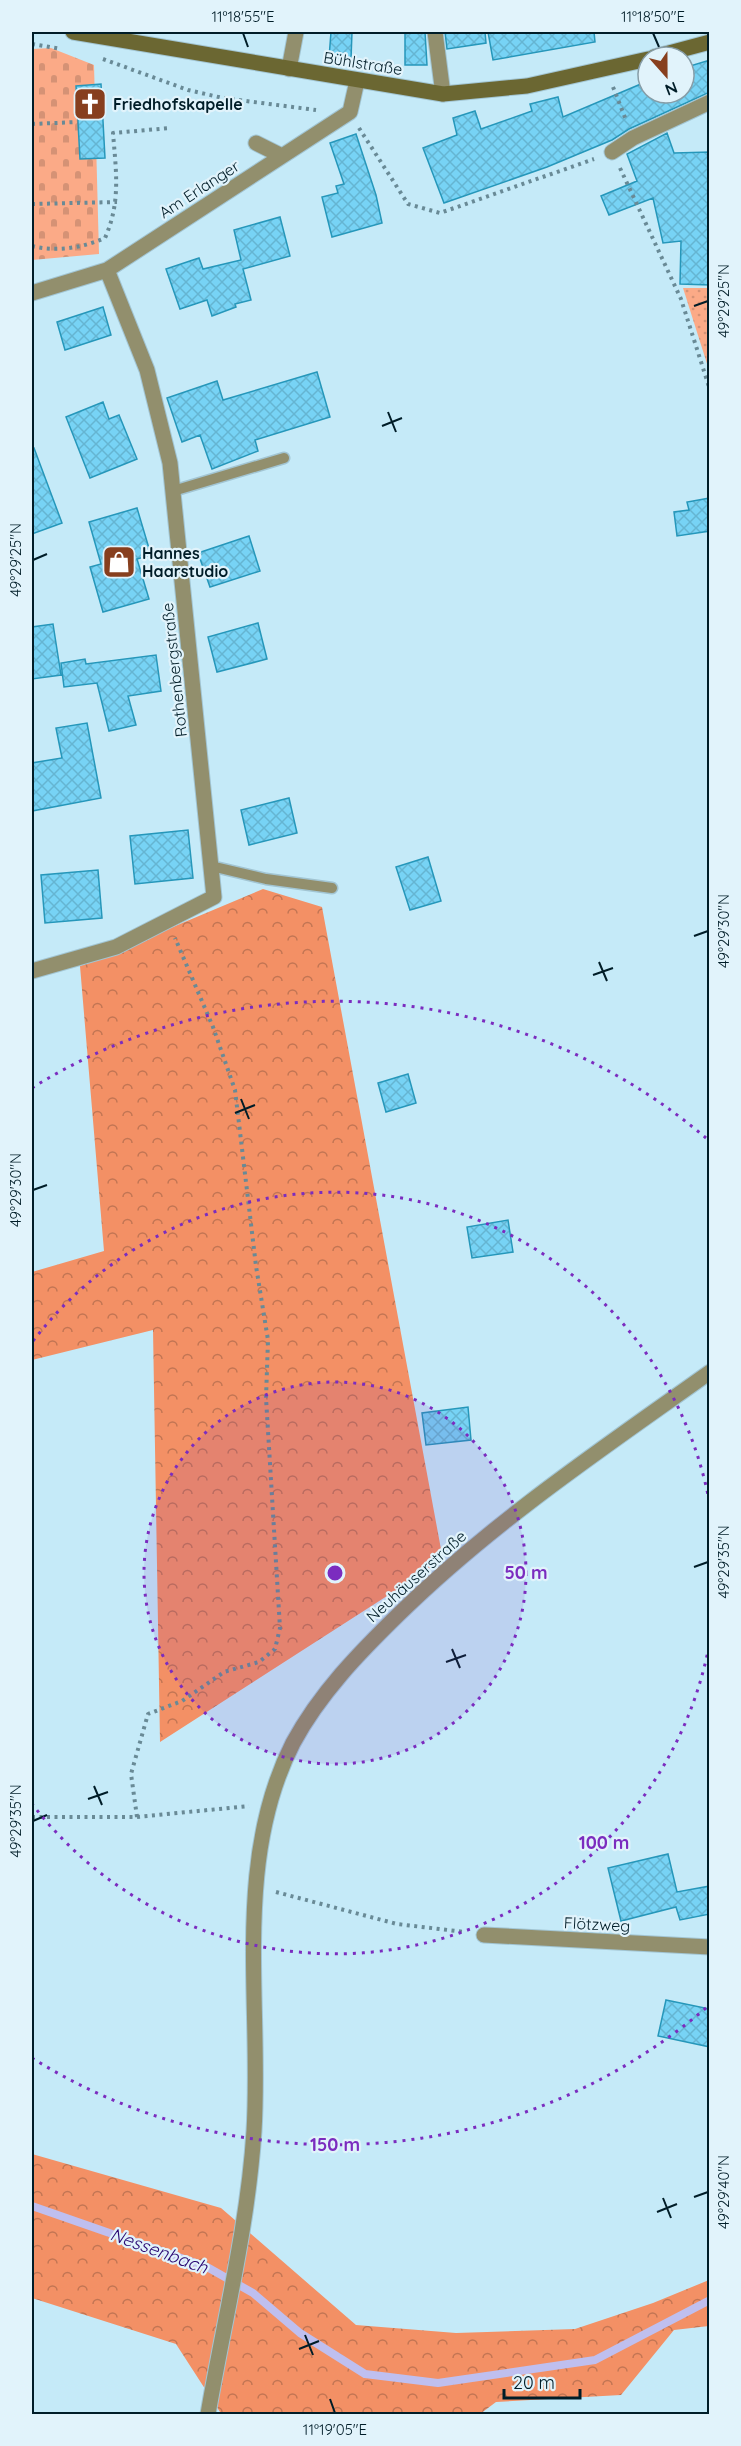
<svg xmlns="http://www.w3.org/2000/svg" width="741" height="2446" font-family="Quicksand,sans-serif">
<defs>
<pattern id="forest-crowns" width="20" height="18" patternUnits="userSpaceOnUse" patternTransform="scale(1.5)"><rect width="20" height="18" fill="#f39065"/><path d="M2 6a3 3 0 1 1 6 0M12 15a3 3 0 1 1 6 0" fill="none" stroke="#c27553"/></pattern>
<pattern id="cemetery-stones" width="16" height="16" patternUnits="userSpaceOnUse" patternTransform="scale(1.5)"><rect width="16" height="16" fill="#fbaa87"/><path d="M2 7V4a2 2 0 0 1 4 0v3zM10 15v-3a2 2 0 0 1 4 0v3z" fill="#d59275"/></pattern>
<pattern id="garden-dots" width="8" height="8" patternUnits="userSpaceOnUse" patternTransform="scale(1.5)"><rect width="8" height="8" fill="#fbaa87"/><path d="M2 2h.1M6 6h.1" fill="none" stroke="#d59275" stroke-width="1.8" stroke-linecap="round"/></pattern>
<pattern id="building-cross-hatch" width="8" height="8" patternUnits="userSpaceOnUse" patternTransform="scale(1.5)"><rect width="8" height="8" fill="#77d3f5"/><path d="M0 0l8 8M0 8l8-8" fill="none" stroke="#65b5d2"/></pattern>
</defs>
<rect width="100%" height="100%" fill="#c5eaf8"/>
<path fill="url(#forest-crowns)" d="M263 889 322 907 443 1560 160 1742 153 1330 32 1360V1272L104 1251 80 966Z
M32 2154 221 2208 356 2325 456 2333 575 2329 653 2303 709 2280V2326L674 2330 621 2395 496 2402 480 2414H227L220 2412 176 2344 32 2298Z"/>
<path fill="url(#cemetery-stones)" d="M51 48 94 65 99 254 32 260V49Z"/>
<path fill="url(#garden-dots)" d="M683 288H709V370Z"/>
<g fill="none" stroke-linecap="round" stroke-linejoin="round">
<path stroke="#bfbfef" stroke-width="8" d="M32 2206 207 2267 253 2293 300 2333 365 2374 438 2383 595 2360 710 2300"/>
</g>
<path fill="url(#building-cross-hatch)" stroke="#2697ba" stroke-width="1.5" d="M331 32H352L351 59 329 58Z
M405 32H425L427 65H405Z
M445 32H485L486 43 447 49Z
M488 32H594L595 42 493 60Z
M710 60V92L629 129 612 140 547 167 444 203 423 148 457 135 453 118 475 111 481 129 532 111 530 104 558 97 563 117 648 81V93H684V65L687 67Z
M101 84 105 158 80 159 76 86Z
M667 133 674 153 710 152V285L680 284 681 241 663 243 653 198 609 215 601 196 637 181 627 154Z
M356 134 376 195 382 223 332 237 322 197 338 193 336 186 344 184 330 143Z
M280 217 290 256 243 269 251 300 235 304 236 307 212 316 207 300 180 309 166 269 199 258 203 269 241 260 234 230Z
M103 307 111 335 65 350 57 322Z
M317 372 330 417 255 440 258 451 212 469 200 435 182 442 167 398 217 381 223 400Z
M103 402 109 419 119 415 137 459 90 478 66 417Z
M34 448 62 523 32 534V449Z
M710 498V531L677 536 674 512 689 510 687 502Z
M137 508 151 555 137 559 149 599 103 612 90 567 101 564 89 522Z
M249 536 260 571 210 587 198 553Z
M258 623 267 659 217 672 208 637Z
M53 624 61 675 32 679V627Z
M156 655 161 691 128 696 136 725 109 731 97 683 64 687 61 663 85 659 86 664Z
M87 723 101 798 32 811V763L62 758 56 728Z
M289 798 297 833 249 845 241 810Z
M188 830 193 878 135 884 130 836Z
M428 857 441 901 410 910 396 867Z
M98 870 102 918 45 923 41 875Z
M408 1074 416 1103 386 1112 378 1083Z
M508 1220 513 1252 472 1258 467 1227Z
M468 1407 471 1440 426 1445 422 1413Z
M668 1854 677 1892 710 1886V1914L680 1920 676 1907 621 1921 608 1868Z
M666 2000 710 2009V2047L658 2036Z"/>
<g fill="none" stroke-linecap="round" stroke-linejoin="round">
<defs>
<path id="lane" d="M173 491 284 458
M211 866 266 879 332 888"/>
<path id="street" d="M435 32 443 94
M289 69 296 32
M256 143 282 156
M612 152 633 138 710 102
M32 293 107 270 350 112 357 81
M32 971 116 947 214 897 170 463 147 370 107 270
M484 1935 710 1947
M208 2414C224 2321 248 2226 254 2131 262 2004 232 1862 293 1743 320 1693 359 1653 399 1614 493 1522 603 1448 710 1372"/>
<path id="secondary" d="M73 32 443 94 527 86 648 59
M654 57 710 42"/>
</defs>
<use href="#lane" stroke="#a2c5d3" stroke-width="13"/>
<use href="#street" stroke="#a2c5d3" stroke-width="17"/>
<use href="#secondary" stroke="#a2c5d3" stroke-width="17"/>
<path stroke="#698a96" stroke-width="4" stroke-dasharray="3 4.5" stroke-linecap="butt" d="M32 44 61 49
M103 59 188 90 223 98 316 110
M613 87 626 120
M32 124 78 122
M359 128 408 204 440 213 594 159
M620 168 681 299 710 390
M32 204 117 202
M32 246C56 252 82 248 105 238 121 202 116 171 113 133L170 128
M32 1817H137L249 1806
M137 1817 131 1774 148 1714 182 1701 224 1672 259 1662 275 1649 280 1628 266 1398 268 1340 256 1266 235 1090 213 1027 175 938
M276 1892 397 1924 465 1932"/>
<use href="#lane" stroke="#928f6d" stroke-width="10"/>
<use href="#street" stroke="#928f6d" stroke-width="15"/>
<use href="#secondary" stroke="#6b6732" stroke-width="15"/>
</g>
<path fill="none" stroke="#001d28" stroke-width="2" d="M243 33 248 47M653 33 659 47M694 306 708 301M388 412 396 432M382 426 402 418M33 560 47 554M694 936 708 931M599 962 607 981M593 975 613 968M241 1099 249 1119M235 1113 255 1105M33 1190 47 1185M694 1567 708 1562M452 1649 460 1668M446 1662 466 1655M94 1786 102 1805M88 1799 108 1792M33 1821 47 1815M694 2197 708 2192M663 2198 671 2218M657 2212 677 2204M305 2335 313 2355M299 2349 319 2341M330 2399 335 2413"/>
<circle cx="335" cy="1573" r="191" fill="#7b2cbf" fill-opacity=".12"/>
<g fill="none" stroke="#7b2cbf" stroke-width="3" stroke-dasharray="3 6">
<circle cx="335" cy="1573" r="191"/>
<path d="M709 1646A381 381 0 0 1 33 1805M33 1341A381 381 0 0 1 709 1500"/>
<path d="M706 2008A572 572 0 0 1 32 2058M32 1088A572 572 0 0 1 706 1138"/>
</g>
<defs>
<symbol id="church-square" viewBox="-11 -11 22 22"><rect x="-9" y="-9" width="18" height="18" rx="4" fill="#873f1e" stroke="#e1f3fb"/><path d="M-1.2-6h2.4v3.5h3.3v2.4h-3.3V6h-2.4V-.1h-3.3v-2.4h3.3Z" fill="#fff"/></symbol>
<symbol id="shop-square" viewBox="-11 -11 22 22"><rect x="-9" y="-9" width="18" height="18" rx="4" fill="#873f1e" stroke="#e1f3fb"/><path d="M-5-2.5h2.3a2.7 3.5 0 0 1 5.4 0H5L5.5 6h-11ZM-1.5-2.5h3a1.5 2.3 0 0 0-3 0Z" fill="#fff"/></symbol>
</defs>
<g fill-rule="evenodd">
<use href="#church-square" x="71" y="85" width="38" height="38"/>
<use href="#shop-square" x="100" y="543" width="38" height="38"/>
</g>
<g text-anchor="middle" stroke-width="4.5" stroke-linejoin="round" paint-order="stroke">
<g font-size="16" fill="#001d28" stroke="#e1f3fb">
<text transform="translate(363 63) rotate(9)" y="6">Bühlstraße</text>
<text transform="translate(199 189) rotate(-33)" y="6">Am Erlanger</text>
<text transform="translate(174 670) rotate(-96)" y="6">Rothenbergstraße</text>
<text transform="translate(416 1576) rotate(-42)" y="6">Neuhäuserstraße</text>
<text transform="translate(597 1924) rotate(3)" y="6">Flötzweg</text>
</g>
<g font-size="16" font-weight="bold" fill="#001d28" stroke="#e1f3fb" text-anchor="start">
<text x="113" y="110">Friedhofskapelle</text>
<text x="142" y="559">Hannes<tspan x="142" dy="18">Haarstudio</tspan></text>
</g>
<g font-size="18" font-style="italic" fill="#280671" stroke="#e1f3fb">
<text transform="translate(159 2251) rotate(20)" y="6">Nessenbach</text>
</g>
</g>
<circle cx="335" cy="1573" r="9" fill="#7b2cbf" stroke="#e1f3fb" stroke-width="3"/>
<g font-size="18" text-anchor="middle" font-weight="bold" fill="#7b2cbf" stroke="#e1f3fb" stroke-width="4.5" stroke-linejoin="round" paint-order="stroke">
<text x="526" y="1579">50 m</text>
<text x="604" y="1849">100 m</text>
<text x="335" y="2151">150 m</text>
</g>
<rect width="741" height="2446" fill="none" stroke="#e1f3fb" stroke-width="66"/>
<g transform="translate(666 75) rotate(159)"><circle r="28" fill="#e1f3fb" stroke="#879da7" stroke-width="1.5"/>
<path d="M0-4.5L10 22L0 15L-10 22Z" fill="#873f1e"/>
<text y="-9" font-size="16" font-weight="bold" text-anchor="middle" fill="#001d28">N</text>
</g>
<path d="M504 2389v9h76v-9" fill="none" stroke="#001d28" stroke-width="3"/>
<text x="513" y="2389" font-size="18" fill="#001d28" stroke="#e1f3fb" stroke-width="4.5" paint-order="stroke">20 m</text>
<rect x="33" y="33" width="675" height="2380" fill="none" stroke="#001d28" stroke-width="2"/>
<g font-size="15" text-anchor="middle" fill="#001d28">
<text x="243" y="22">11°18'55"E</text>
<text x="653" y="22">11°18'50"E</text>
<text transform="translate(724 301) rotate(-90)" y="5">49°29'25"N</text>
<text transform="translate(16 560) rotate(-90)" y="5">49°29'25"N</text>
<text transform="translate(724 931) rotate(-90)" y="5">49°29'30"N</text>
<text transform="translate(16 1190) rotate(-90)" y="5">49°29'30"N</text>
<text transform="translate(724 1562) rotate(-90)" y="5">49°29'35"N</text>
<text transform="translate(16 1821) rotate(-90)" y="5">49°29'35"N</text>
<text transform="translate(724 2192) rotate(-90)" y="5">49°29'40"N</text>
<text x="335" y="2435">11°19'05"E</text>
</g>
</svg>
